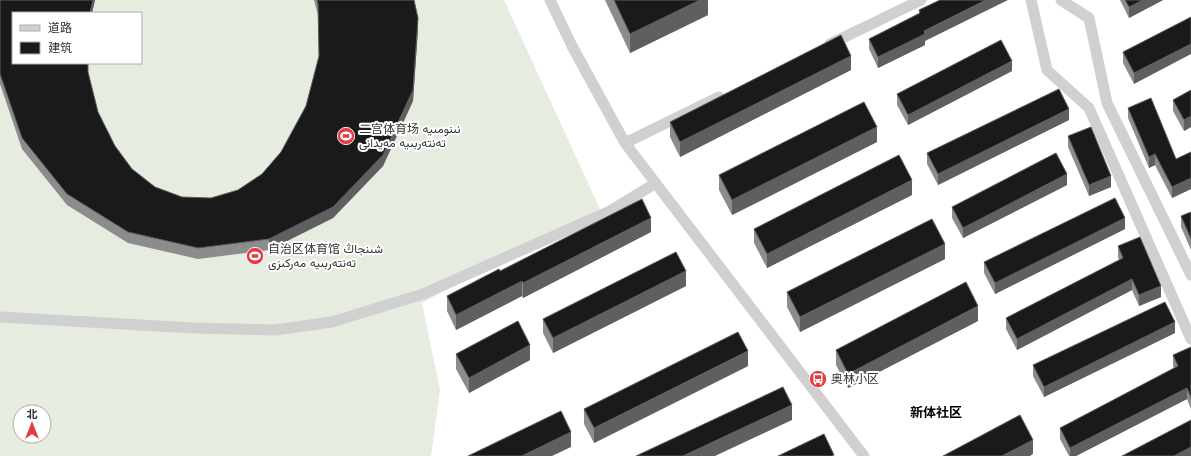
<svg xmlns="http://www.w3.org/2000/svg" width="1191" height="456" font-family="Jost,Vazirmatn,'Noto Sans SC',sans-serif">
<rect width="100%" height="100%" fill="#fff"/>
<path fill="#e6ecdf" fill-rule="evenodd" d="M0 0H504L600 209 422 303 440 390 431 456H0ZM13 13H141V63H13ZM20 412H44V436H20Z"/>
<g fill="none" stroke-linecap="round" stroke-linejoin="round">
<path stroke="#d0d0d0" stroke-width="11" d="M550 0 572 46 625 143 864 456
M1031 0 1047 70 1089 108 1191 339
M1061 0 1089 18 1107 103 1191 275
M830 44 921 0
M625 143 719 97
M0 317 194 328 275 330 332 322 423 294 610 211 656 183"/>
</g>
<path fill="#8c8c8c" d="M0 0H95L92 13 13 63H88V73L98 112 115 146 132 169 155 187 182 197 211 198 238 190 262 174 281 152 306 106 319 56 318 15 314 0H414L418 29 413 101 383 166 333 218 269 250 198 259 128 243 67 205 22 149 0 84Z
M605 0H708V15L630 53Z
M940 0 925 41V45L878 68 869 49V39L919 14V10Z
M1120 0H1163L1129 18Z
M1191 17 1134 84 1123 63V52Z
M851 70 680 157 670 137V122Z
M1012 71 908 125 897 105V94Z
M1191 90V127L1184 131 1173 111V100Z
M1128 108 1176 159 1191 152V189L1172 198 1155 165 1149 168 1128 118Z
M1069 120 938 185 927 164V153Z
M1068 136 1111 187 1089 196 1068 147Z
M877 142 732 215 719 190V175Z
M1067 185 963 238 952 218V207Z
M912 195 767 268 754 243V229Z
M1191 212V250L1181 227V216Z
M1125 229 995 294 984 273V262Z
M651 232 523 298 522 296 456 330 447 311V296L500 271Z
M1118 246 1161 297 1139 306 1132 290 1017 350 1006 329V318L1119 260 1118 257Z
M945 259 800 332 787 307V292Z
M686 286 553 353 543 333V319Z
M978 321 848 388 836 365V350Z
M1175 333 1044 397 1033 376V365Z
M1191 347V409L1187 399 1076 456H1069L1060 439V428L1174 368 1173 366V355Z
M456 354 530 360 469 393 456 369Z
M748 366 594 443 584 424V409Z"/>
<path fill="#5f5f5f" d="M93 0H95L92 13H90Z
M700 0H708V15L630 53V34Z
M986 0H1008L925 41V45L878 68V57L924 31Z
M1143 0H1163L1129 18V7Z
M418 18V29L413 101 383 166 333 218 269 250V239Z
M1191 44V54L1134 84V73Z
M851 56V70L680 157V142Z
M1012 61V71L908 125V115Z
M1069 109V120L938 185V174Z
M1191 116V127L1184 131V120Z
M877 127V142L732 215V200Z
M1155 154V165L1149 168V157Z
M1067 174V185L963 238V228Z
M1111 176V187L1089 196V185Z
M1191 178V189L1172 198V187Z
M912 180V195L767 268V254Z
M651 218V232L523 298V283Z
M1125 218V229L995 294V283Z
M945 244V259L800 332V317Z
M686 271V286L553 353V338Z
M1132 279V290L1017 350V339Z
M522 281V296L456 330V315Z
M1161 286V297L1139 306V295Z
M978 306V321L848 388V374Z
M1175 322V333L1044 397V387Z
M530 345V360L469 393V378Z
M748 351V366L594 443V428Z
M1187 388V399L1076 456H1070V448Z
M792 405V420L715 456H683Z
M571 432V447L552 456H522Z
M1033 440V454L1030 456H1002Z
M1191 447V456H1174Z"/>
<path fill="#1a1a1a" stroke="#5f5f5f" d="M0 0H93L90 13H13V63H88V72L98 112 115 146 132 169 155 187 182 197 211 198 238 190 262 174 281 152 306 106 319 56 318 4 317 0H414L418 18 413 90 383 155 333 207 269 239 198 248 128 232 67 194 22 138 0 74Z
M614 0H700L630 34Z
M940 0H986L924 31 925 34 878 57 869 39 920 13 919 10Z
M1125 0H1143L1129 7Z
M1191 17V44L1134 73 1123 52Z
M841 35 851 56 680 142 670 122Z
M1001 40 1012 61 908 115 897 94Z
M1059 89 1069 109 938 174 927 153Z
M1191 90V116L1184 120 1173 100Z
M1151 98 1176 159 1191 152V178L1172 187 1155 154 1149 157 1128 108Z
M864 102 877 127 732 200 719 175Z
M1091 127 1111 176 1089 185 1068 136Z
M1056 153 1067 174 963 228 952 207Z
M899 155 912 180 767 254 754 229Z
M1115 198 1125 218 995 283 984 262Z
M642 199 651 218 523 283 522 281 456 315 447 296 499 269 500 271Z
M1191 212V239L1181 216Z
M932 219 945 244 800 317 787 292Z
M1140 237 1161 286 1139 295 1132 279 1017 339 1006 318 1123 258 1118 246Z
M676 252 686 271 553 338 543 319Z
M966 282 978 306 848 374 836 350Z
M1165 302 1175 322 1044 387 1033 365Z
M518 321 530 345 469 378 456 354Z
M738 332 748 351 594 428 584 409Z
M1191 347V398L1187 388 1070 448 1060 428 1178 366 1173 355Z
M783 387 792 405 683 456H636Z
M561 411 571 432 522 456H468Z
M1020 415 1033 440 1002 456H943Z
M1191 420V447L1174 456H1122Z
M824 434 834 455 832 456H778Z"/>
<defs>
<symbol id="stadium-disc" viewBox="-11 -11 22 22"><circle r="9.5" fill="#e63946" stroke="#fff"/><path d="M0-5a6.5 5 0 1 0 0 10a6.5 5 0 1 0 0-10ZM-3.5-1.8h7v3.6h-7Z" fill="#fff"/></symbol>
<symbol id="bus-disc" viewBox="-11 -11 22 22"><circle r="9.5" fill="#e63946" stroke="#fff"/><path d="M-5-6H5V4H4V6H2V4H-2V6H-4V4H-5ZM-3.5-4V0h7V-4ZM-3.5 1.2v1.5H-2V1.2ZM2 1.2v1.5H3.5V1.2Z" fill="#fff"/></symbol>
</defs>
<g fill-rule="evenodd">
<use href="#stadium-disc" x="336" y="126" width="20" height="20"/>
<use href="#stadium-disc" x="245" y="246" width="20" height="20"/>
<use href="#bus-disc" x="808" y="369" width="20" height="20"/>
</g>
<g text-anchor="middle" stroke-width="4" stroke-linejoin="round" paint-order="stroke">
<g font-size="12" fill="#333" stroke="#fff" text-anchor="start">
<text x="359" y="133">二宫体育场 نىنومىيە<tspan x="359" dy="14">تەنتەربىيە مەيدانى</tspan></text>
<text x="268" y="253">自治区体育馆 شىنجاڭ<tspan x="268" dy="14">تەنتەربىيە مەركىزى</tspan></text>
<text x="831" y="383">奥林小区</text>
</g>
<g font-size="13" font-weight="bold" fill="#000" stroke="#fff">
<text x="936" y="417">新体社区</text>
</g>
</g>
<rect x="12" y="12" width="130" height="52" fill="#ffffff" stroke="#adadad"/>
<rect x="20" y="25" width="20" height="6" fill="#d0d0d0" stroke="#adadad"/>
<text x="48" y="32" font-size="12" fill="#333333">道路</text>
<rect x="20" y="42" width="20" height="12" fill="#1a1a1a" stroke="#adadad"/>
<text x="48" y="52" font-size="12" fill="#333333">建筑</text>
<g transform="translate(32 424)"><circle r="19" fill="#ffffff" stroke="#adadad"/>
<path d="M0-3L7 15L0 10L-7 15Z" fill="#e63946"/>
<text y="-6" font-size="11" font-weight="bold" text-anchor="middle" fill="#333333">北</text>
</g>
</svg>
